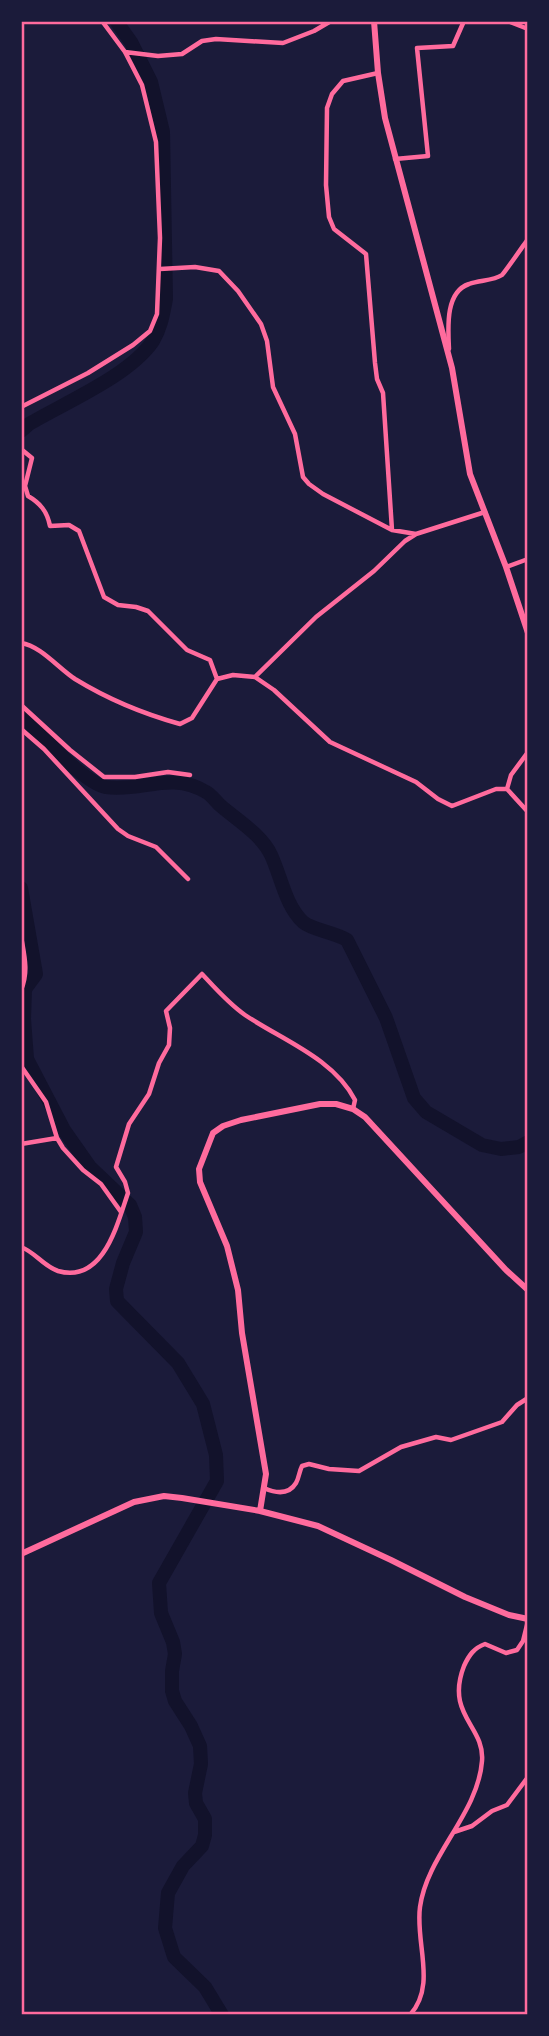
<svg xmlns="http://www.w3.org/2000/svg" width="549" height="2036" font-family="Signika,sans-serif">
<rect width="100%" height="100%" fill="#1b1b3a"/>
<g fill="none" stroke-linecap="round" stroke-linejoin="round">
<path stroke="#12122b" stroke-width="14" d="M21 431 29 424C66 402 129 376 153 341 161 328 163 314 166 299L163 132 151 82 131 42 116 21
M21 715C39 732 83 783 106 787 143 792 170 771 206 792 212 795 216 802 221 806 237 820 262 835 271 855 281 876 285 905 303 922 312 930 334 932 347 940L386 1018 414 1098 426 1112 482 1145 501 1149 519 1147 528 1142
M21 888 36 974 25 989 24 1019 27 1059 64 1130 90 1167 130 1205 135 1217 136 1232 123 1263 116 1289 117 1301 178 1363 203 1404 216 1455 217 1481 159 1583 161 1613 173 1642 175 1654 172 1671V1691L175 1701 191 1726 200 1746 201 1764 195 1793 196 1803 205 1819V1835L202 1846 183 1866 168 1893 165 1928 174 1957 205 1987 222 2015"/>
<path stroke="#ff6b9d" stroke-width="4.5" d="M508 21 528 29
M125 52 158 56 182 54 202 41 216 39 283 43 314 31 331 21
M378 73 343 81 332 94 327 108 326 185 329 217 334 229 366 254 375 363 377 379 383 393 392 530
M395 159 428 156 417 48 453 46 464 21
M160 269 195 267 219 271 238 291 261 324 267 341 273 387 295 434 303 477 309 484 323 494 392 530 416 534
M449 349C448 328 445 292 469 284 480 280 493 281 502 275 505 272 523 246 528 239
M21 407 88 373 133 345 150 331 157 314 160 238 156 142 142 85 125 52 102 21
M21 449 32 458 25 486 28 496C40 503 47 511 50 526L69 525 79 531 104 597 118 605 136 607 148 611 187 650 210 660 217 679
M506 567 528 559
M21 643C41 646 58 668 75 679 106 698 144 714 180 724L192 718 217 679 233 675 255 677 274 690 330 742 416 782 438 799 452 806 496 789H507L528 812
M255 677 316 617 374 571 405 541 416 534 485 512
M21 705 70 750 104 777H135L168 772 190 775
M21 729 44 749 118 829 128 836 156 847 188 879
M507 789 511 775 528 752
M21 936C24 954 29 972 21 990
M21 1066 46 1102 57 1138 63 1148 83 1170 101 1184 121 1212
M21 1144 57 1138
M21 1247C35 1252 43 1266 58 1271 103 1284 117 1225 128 1193L125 1182 116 1167 129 1124 149 1094 159 1063 169 1045 170 1028 166 1011 202 974C215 988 229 1004 245 1015 282 1040 333 1058 355 1100L353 1109
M264 1488C275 1493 288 1496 296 1483 299 1478 299 1472 302 1466L309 1464 329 1469 359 1471 401 1447 436 1437 451 1440 502 1422 517 1405 528 1398
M454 1832 472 1826 492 1811 507 1805 528 1777
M410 2015C437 1985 415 1943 420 1907 427 1855 478 1814 482 1761 485 1726 445 1715 464 1666 469 1655 474 1648 485 1644L506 1653 517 1650 523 1641 528 1621"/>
<path stroke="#ff6b9d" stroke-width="6" d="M374 21 378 73 385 118 452 368 470 474 506 567 528 633"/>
<path stroke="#ff6b9d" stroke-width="6" d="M260 1511 266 1474 242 1333 238 1290 227 1246 200 1182 199 1169 213 1133 223 1126 241 1120 320 1104H336L353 1109 365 1117 506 1270 528 1290
M21 1554 134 1502 164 1496 182 1498 260 1511 318 1526 391 1560 465 1597 509 1615 528 1619"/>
</g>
<rect width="549" height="2036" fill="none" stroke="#1b1b3a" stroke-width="46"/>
<rect x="23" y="23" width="503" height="1990" fill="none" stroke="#ff6b9d" stroke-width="2.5"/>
</svg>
